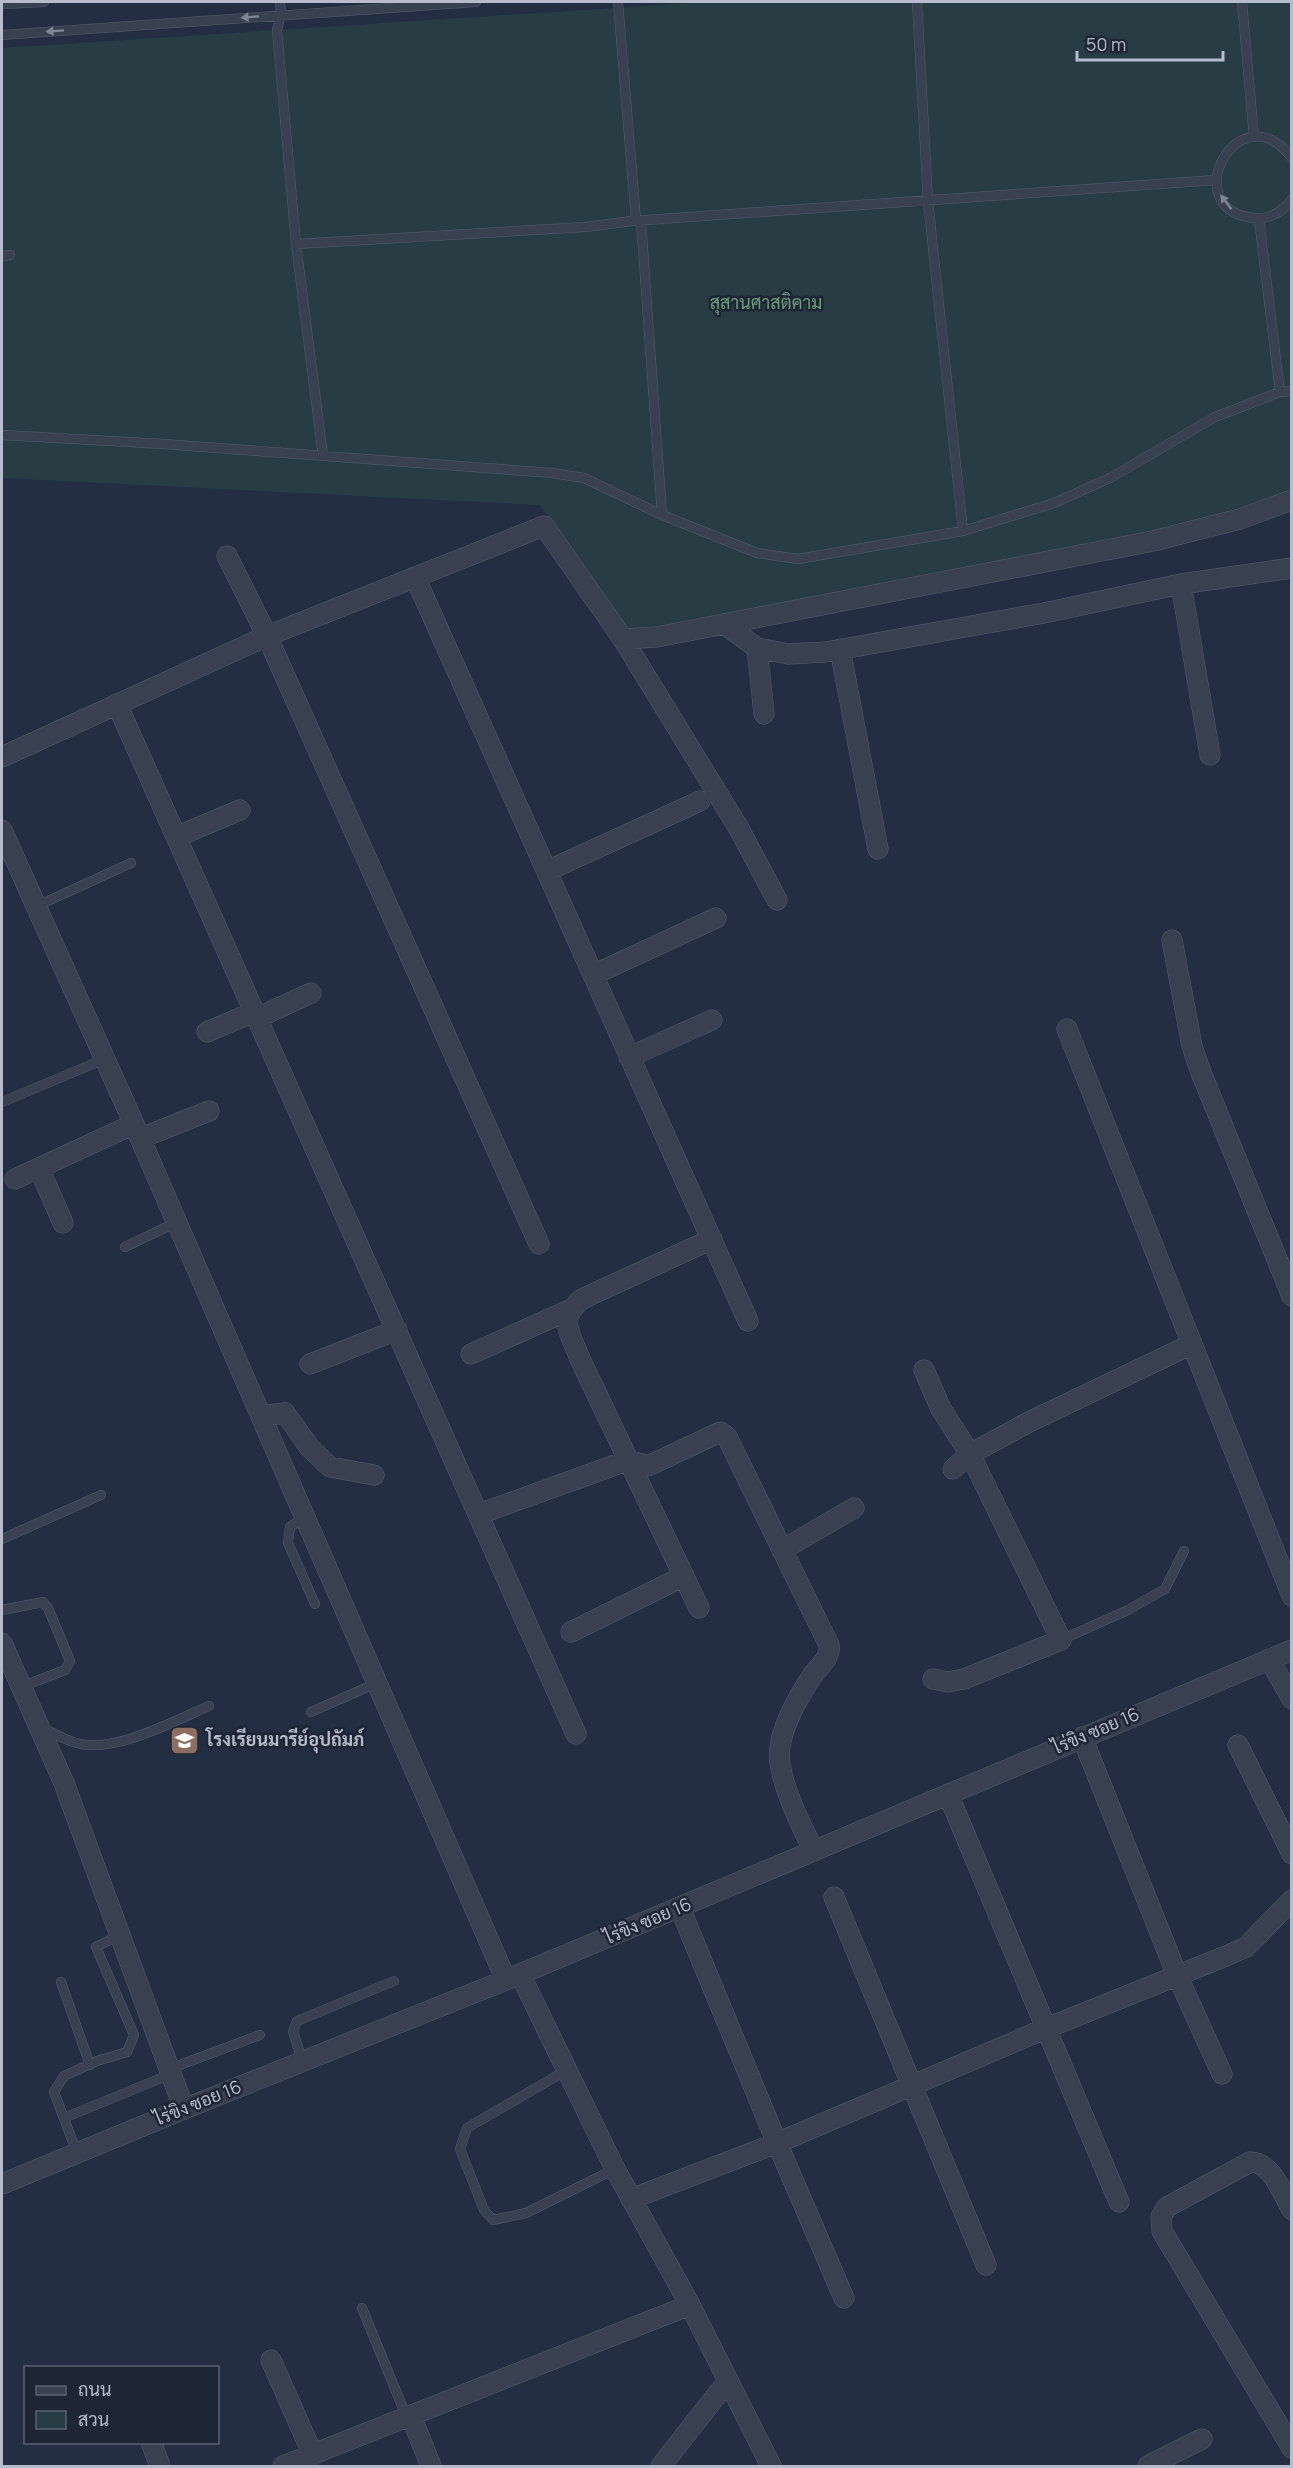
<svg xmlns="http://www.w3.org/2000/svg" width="1293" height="2468" font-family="Manrope,Sarabun,sans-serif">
<rect width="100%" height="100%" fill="#242e42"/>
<path fill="#273d43" d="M707 2H1291V494L1195 527 646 634 622 627 540 505 2 478V48Z"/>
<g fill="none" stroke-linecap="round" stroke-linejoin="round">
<defs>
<path id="lane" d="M280 2 281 14 277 30 296 244 323 456
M618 2 636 221
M917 2 928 201 963 531
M1242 2 1254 137
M2 4 44 2
M2 35 476 2
M1292 158C1239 89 1175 208 1253 218 1270 220 1282 212 1292 199
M1259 219 1280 392 1292 391
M641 221 662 515
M296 244 585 227 632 221 1216 180
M2 256 10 255
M2 435 164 444 552 473 584 478 662 515 757 553 798 559 963 531 1054 503 1110 478 1215 417 1280 392
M37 906 131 863
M2 1102 105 1059
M125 1247 177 1222
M305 1517 290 1527 288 1543 315 1604
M2 1539 101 1495
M2 1610 43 1602 48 1608 70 1661 65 1670 21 1687
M1061 1640 1128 1610 1165 1589 1184 1551
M311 1712 377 1683
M42 1728C53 1733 64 1739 76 1743 114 1754 174 1721 209 1706
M61 1982 90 2065
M302 2061 293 2031 297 2021 394 1981
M169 2069 260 2035
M567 2070 467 2128 460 2149 484 2210 493 2220 526 2213 615 2169
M64 2118 171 2074
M77 2153 54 2092 64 2076 97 2061 127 2052 134 2035 96 1947 120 1935
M362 2308 407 2418"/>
<path id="street" d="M227 556 267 636 539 1244
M415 577 748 1321
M1181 584 1210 755
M724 624 757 648 788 654 826 652 1044 613 1181 584 1292 568
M623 639 738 827 777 900
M757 648 764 714
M840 649 878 849
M117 704 576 1734
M2 757 267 636 544 526 623 639 657 637 1153 541 1240 519 1292 500
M2 830 134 1124 506 1980
M176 837 240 810
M547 871 700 801
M1172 940 1192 1046 1200 1070 1292 1296
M593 975 716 918
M257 1018 311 993
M1067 1029 1292 1596
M207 1032 254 1012
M629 1057 712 1020
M141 1138 209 1111
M39 1168 63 1223
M15 1179 134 1124
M471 1354 569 1310
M310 1364 397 1330
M924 1370 941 1409 970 1454 1061 1640 964 1679 948 1682 933 1679
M261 1416 285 1413 310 1448 330 1467 374 1475
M953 1469 970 1454 1029 1422 1190 1345
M479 1514 629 1460 648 1466 714 1435 721 1432 727 1437 829 1645C831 1658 819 1666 812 1676 799 1696 783 1723 780 1747 775 1774 801 1826 814 1851
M782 1550 854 1508
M699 1608 580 1359C570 1332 557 1320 582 1299L712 1239
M571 1632 684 1576
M2 1643 64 1783 184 2109
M1269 1659 1292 1699
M1082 1737 1177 1975 1222 2074
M1238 1745 1292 1854
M948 1794 1119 2202
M834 1897 986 2265
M680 1908 777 2143 844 2298
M520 1974 615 2169 690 2305 771 2466
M2 2184 184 2109 506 1980 1292 1650
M631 2199 777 2143 1047 2028 1226 1956 1246 1947 1292 1900
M1292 2210C1282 2193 1272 2162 1250 2162L1167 2207 1161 2217 1162 2231 1292 2448
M271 2360 313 2455
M411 2416 431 2466
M151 2442 160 2466
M283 2466 690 2305
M661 2466 727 2382
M1148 2466 1202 2439"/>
</defs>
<use href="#lane" stroke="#545c6b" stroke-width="10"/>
<use href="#street" stroke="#545c6b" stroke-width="21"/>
<use href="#lane" stroke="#394151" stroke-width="9"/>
<use href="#street" stroke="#394151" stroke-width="20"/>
</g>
<defs><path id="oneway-solid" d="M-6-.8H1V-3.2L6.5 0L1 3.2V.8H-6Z" transform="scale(1.5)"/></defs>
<g fill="#7e8594">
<use href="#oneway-solid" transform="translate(250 17) rotate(176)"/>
<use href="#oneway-solid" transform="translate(55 31) rotate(176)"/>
<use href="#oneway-solid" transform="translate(1226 202) rotate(-127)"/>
</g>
<defs>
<symbol id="school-square" viewBox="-11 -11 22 22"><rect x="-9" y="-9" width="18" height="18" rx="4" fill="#8d6e63" stroke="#1e2636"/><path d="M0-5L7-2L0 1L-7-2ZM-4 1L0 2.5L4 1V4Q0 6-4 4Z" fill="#fff"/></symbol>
</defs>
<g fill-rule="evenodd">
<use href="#school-square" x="168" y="1724" width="33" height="33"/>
</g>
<g text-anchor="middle" stroke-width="5" stroke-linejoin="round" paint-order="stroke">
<g font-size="18" fill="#6c9d7c" stroke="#1e2636">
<text x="766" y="309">สุสานศาสติคาม</text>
</g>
<g font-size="18" fill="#b6bccb" stroke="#1e2636">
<text transform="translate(1096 1731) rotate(-23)" y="6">ไร่ขิง ซอย 16</text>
<text transform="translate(648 1921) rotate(-23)" y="6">ไร่ขิง ซอย 16</text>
<text transform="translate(198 2103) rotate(-22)" y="6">ไร่ขิง ซอย 16</text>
</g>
<g font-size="18" font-weight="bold" fill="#b6bccb" stroke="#1e2636" text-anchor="start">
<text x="206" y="1746">โรงเรียนมารีย์อุปถัมภ์</text>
</g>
</g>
<rect width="1293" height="2468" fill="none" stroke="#b6bccb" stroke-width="6"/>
<rect x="24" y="2366" width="195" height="78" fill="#1e2636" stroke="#5b6272" stroke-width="1.5"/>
<rect x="36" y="2386" width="30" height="9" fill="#394151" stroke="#5b6272" stroke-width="1.5"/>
<text x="78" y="2396" font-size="18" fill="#b6bccb">ถนน</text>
<rect x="36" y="2411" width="30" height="18" fill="#273d43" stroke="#5b6272" stroke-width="1.5"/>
<text x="78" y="2426" font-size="18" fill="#b6bccb">สวน</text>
<path d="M1077 51v9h146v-9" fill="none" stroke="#b6bccb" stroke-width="3"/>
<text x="1086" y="51" font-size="18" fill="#b6bccb" stroke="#1e2636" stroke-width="4.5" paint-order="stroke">50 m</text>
</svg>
